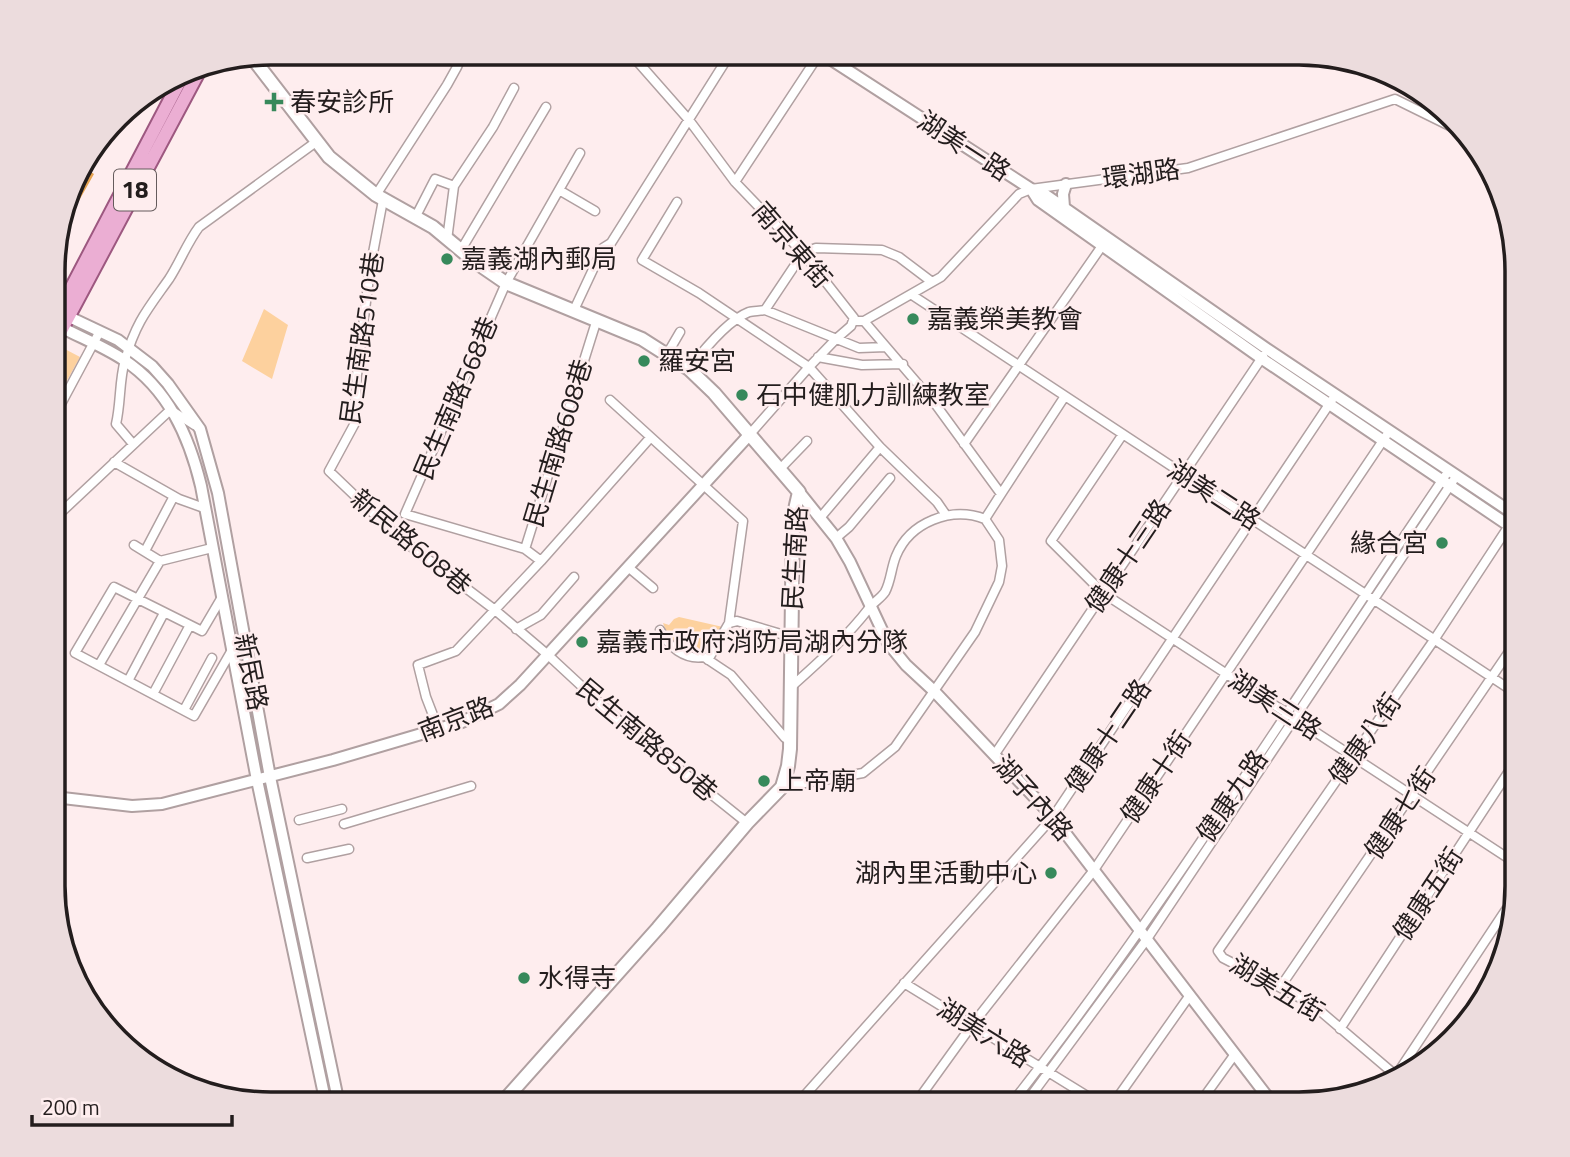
<svg xmlns="http://www.w3.org/2000/svg" width="1570" height="1157" font-family="'Titillium Web','Noto Sans TC',sans-serif">
<rect width="100%" height="100%" fill="#feedee"/>
<path fill="#fdd19e" d="M264 309 288 325 272 379 242 361Z
M61 347 80 357 54 404V359Z
M679 617 723 627 707 655 694 657 669 640 663 623 669 625 674 619Z"/>
<path fill="#e7a451" d="M80 165 94 174 54 245V241Z"/>
<g fill="none" stroke-linecap="round" stroke-linejoin="round">
<defs>
<path id="minor" d="M630 53 689 120 735 182 803 253 854 318 851 326 836 339 809 367 750 434
M735 182 820 53
M559 190 595 211
M376 195 447 85 457 67 463 53
M383 200 370 269 357 375 355 423 329 471 397 536 495 610 548 655 616 718 747 823
M677 202 642 260 699 293 809 367 880 447 937 502 946 515
M416 216 435 179 454 186
M447 240 454 186 493 127 514 88
M461 250 546 107
M912 295 1517 694
M574 310 603 248 611 243 725 62
M765 310 803 253 816 248 882 250 899 257 932 282
M853 321H864L941 277 1019 194 1031 189 1188 168 1395 99 1460 131
M864 321 936 405 1001 494 1065 396
M666 356 680 332
M818 357 862 365 903 364
M689 369C702 352 728 320 749 312 753 311 760 311 765 310L859 348 886 347
M610 400 743 521 729 623
M54 417 100 331
M1123 434 1051 541 1103 593 1517 864
M133 444 116 424C121 403 119 381 125 360 136 322 147 310 169 279 180 262 187 243 199 227L316 142
M964 444 1104 243
M114 462 179 499 204 508
M779 470 807 441
M820 518 880 447
M54 519 167 413 174 412 194 425
M985 519 1001 494
M836 538 849 527 890 478
M525 549 597 319
M145 551 174 496
M160 561 212 548
M541 561 525 549 405 514 506 283 580 153
M628 567 653 588
M222 597 202 631 114 587 75 653 194 716 232 650
M516 629 541 615 574 577
M660 630C669 647 684 660 704 657L731 675 785 738 790 739
M708 660 729 623 737 621 791 637
M99 665 160 561 134 545
M128 681 164 613
M791 687C819 662 847 637 870 607 874 602 881 598 885 592 891 581 891 568 896 556 910 522 951 506 985 519
M153 694 190 625
M184 710 212 658
M438 728 426 697 418 665 456 651 541 561 650 438
M995 754 1263 356
M782 787 863 773 895 747 975 632 999 582 1002 566 999 540 985 519
M299 820 342 809
M344 824 471 786
M307 858 349 849
M904 983 1100 1104
M1281 986 1517 640
M1340 1029 1517 759
M1400 1079 1312 1004 1223 958 1218 951 1434 640 1516 515
M1391 1083 1517 893
M797 1104 1053 817 1332 400
M915 1104 972 1025 1094 870 1386 436
M1011 1104C1168 904 1302 686 1445 476
M1025 1104 1147 939 1453 481
M1113 1104 1190 995
M1199 1104 1235 1054"/>
<path id="tertiary" d="M821 53 1031 189 1038 200 1261 358 1517 531
M634 58 637 53
M1031 189 1043 193 1267 349 1517 516
M1064 207 1063 194 1066 184
M63 314 118 340 152 366 168 384 200 429 218 493 270 777 339 1104
M57 325C79 337 103 346 124 360 168 389 189 436 201 486L257 780 326 1104
M799 492 836 538 850 562 888 643 906 665 934 691 1053 817 1273 1104
M54 797 132 806 162 804 333 760 462 722 499 704 520 685 750 434"/>
<path id="secondary" d="M251 56 329 157 376 195 433 227 474 261 506 283 642 339 689 369 714 393 799 492 793 518 790 749 788 766 782 787 747 823 658 928 501 1104"/>
<path id="primary" d="M54 321 184 73
M54 344 203 64"/>
</defs>
<use href="#minor" stroke="#b0a0a1" stroke-width="11"/>
<use href="#tertiary" stroke="#b0a0a1" stroke-width="14"/>
<use href="#secondary" stroke="#b0a0a1" stroke-width="16"/>
<use href="#primary" stroke="#9d5880" stroke-width="16"/>
<use href="#minor" stroke="#fff" stroke-width="8"/>
<use href="#tertiary" stroke="#fff" stroke-width="10"/>
<use href="#secondary" stroke="#fff" stroke-width="12"/>
<use href="#primary" stroke="#ebaed3" stroke-width="12"/>
</g>
<g fill="#37895b" stroke="#feedee" stroke-width="2.5">
<path d="M270.5 91.5h7v7h7v7h-7v7h-7v-7h-7v-7h7z"/>
<circle cx="447" cy="259" r="7"/>
<circle cx="913" cy="319" r="7"/>
<circle cx="644" cy="361" r="7"/>
<circle cx="742" cy="395" r="7"/>
<circle cx="1442" cy="543" r="7"/>
<circle cx="582" cy="642" r="7"/>
<circle cx="764" cy="781" r="7"/>
<circle cx="1051" cy="873" r="7"/>
<circle cx="524" cy="978" r="7"/>
</g>
<g text-anchor="middle" stroke-width="5" stroke-linejoin="round" paint-order="stroke">
<rect fill="#feedee" stroke="#655b5c" stroke-width="2" x="114" y="169.5" width="42" height="41" rx="5"/>
<g font-size="24" font-weight="bold" fill="#231d1d">
<text x="135" y="198">18</text>
</g>
<g font-size="26" fill="#231d1d" stroke="#feedee" text-anchor="start">
<text x="290" y="111">春安診所</text>
<text x="461" y="268">嘉義湖內郵局</text>
<text x="927" y="328">嘉義榮美教會</text>
<text x="658" y="370">羅安宮</text>
<text x="756" y="404">石中健肌力訓練教室</text>
<text x="1428" y="552" text-anchor="end">緣合宮</text>
<text x="596" y="651">嘉義市政府消防局湖內分隊</text>
<text x="778" y="790">上帝廟</text>
<text x="1037" y="882" text-anchor="end">湖內里活動中心</text>
<text x="538" y="987">水得寺</text>
</g>
<g font-size="26" fill="#231d1d" stroke="#feedee">
<text transform="translate(964 146) rotate(33)" y="9">湖美一路</text>
<text transform="translate(1141 174) rotate(-8)" y="9">環湖路</text>
<text transform="translate(792 245) rotate(49)" y="9">南京東街</text>
<text transform="translate(362 338) rotate(-82)" y="9">民生南路510巷</text>
<text transform="translate(456 398) rotate(-67)" y="9">民生南路568巷</text>
<text transform="translate(558 443) rotate(-73)" y="9">民生南路608巷</text>
<text transform="translate(1214 495) rotate(33)" y="9">湖美二路</text>
<text transform="translate(411 542) rotate(40)" y="9">新民路608巷</text>
<text transform="translate(1128 556) rotate(-56)" y="9">健康十三路</text>
<text transform="translate(795 558) rotate(-87)" y="9">民生南路</text>
<text transform="translate(251 672) rotate(79)" y="9">新民路</text>
<text transform="translate(1275 705) rotate(33)" y="9">湖美三路</text>
<text transform="translate(456 719) rotate(-21)" y="9">南京路</text>
<text transform="translate(1108 736) rotate(-56)" y="9">健康十二路</text>
<text transform="translate(1365 739) rotate(-55)" y="9">健康八街</text>
<text transform="translate(647 740) rotate(40)" y="9">民生南路850巷</text>
<text transform="translate(1156 777) rotate(-56)" y="9">健康十街</text>
<text transform="translate(1232 796) rotate(-56)" y="9">健康九路</text>
<text transform="translate(1033 798) rotate(48)" y="9">湖子內路</text>
<text transform="translate(1400 813) rotate(-56)" y="9">健康七街</text>
<text transform="translate(1428 894) rotate(-57)" y="9">健康五街</text>
<text transform="translate(1277 988) rotate(31)" y="9">湖美五街</text>
<text transform="translate(984 1033) rotate(32)" y="9">湖美六路</text>
</g>
</g>
<path d="M0 0H1570V1157H0ZM271 65H1299A206 206 0 0 1 1505 271V886A206 206 0 0 1 1299 1092H271A206 206 0 0 1 65 886V271A206 206 0 0 1 271 65Z" fill="#ecdcdd" fill-rule="evenodd"/>
<path fill="none" stroke="#231d1d" stroke-width="3.5" d="M271 65H1299A206 206 0 0 1 1505 271V886A206 206 0 0 1 1299 1092H271A206 206 0 0 1 65 886V271A206 206 0 0 1 271 65Z"/>
<path d="M32 1115v10h200v-10" fill="none" stroke="#231d1d" stroke-width="3.5"/>
<text x="42" y="1115" font-size="21" fill="#231d1d" stroke="#feedee" stroke-width="5" paint-order="stroke">200 m</text>
</svg>
